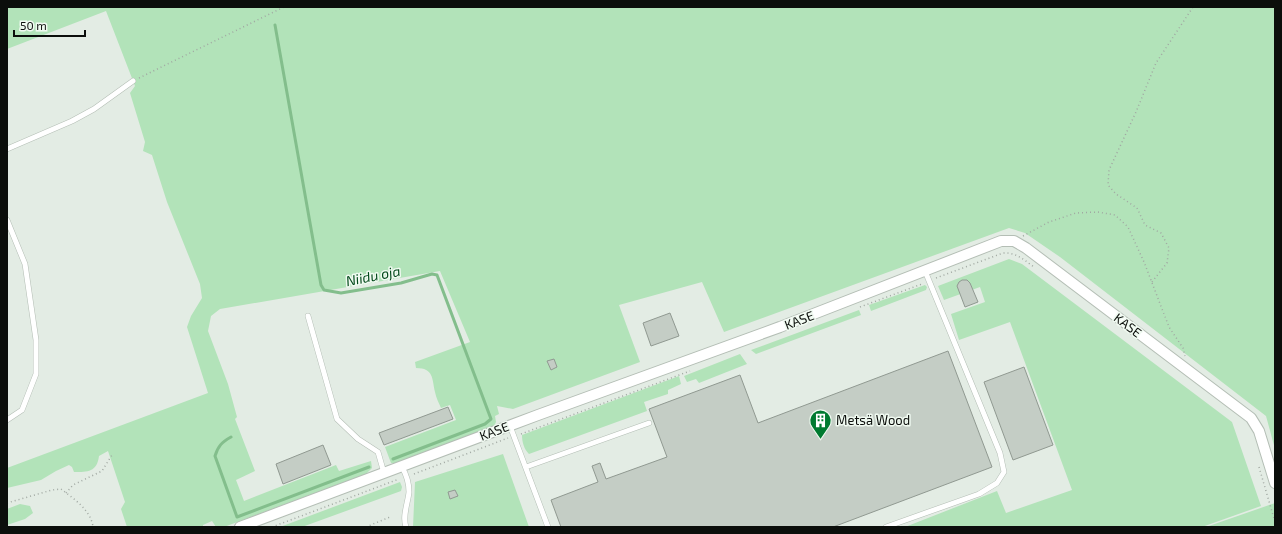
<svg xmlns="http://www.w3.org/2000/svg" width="1282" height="534" font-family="'Exo 2',sans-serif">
<rect width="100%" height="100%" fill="#e3ece4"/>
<path fill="#b2e3b9" d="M7 7H1275V449L1266 416 1060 257 1025 233 1009 228 724 332 702 282 619 305 640 362 513 409 497 406 499 414 495 416 496 422 494 426 395 463H391L385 447 456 420 450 405 441 408C439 403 436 398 435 392 432 379 434 368 416 368L415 362 470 342 440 271 220 309 211 316 208 331 228 384 237 417 235 419 255 471 236 480 244 501 336 465 339 471 371 461 372 468 366 474 224 527H216L212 521 203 525V527H127L121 509 125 502 108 451 99 456C97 472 88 472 74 472L72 467 69 465 56 471 41 480 7 488V468L208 393 187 327 191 316 202 298 200 284 167 202 152 155 143 151 145 142 130 93 135 86 106 11 7 49Z
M1009 259 1022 264 1232 422 1261 506 1202 527H905L997 491 1006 513 1072 490 1010 322 959 340 951 314 985 302 980 287 944 300 938 286Z
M925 285 927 287 926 290 871 311 869 305Z
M859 310 861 315 756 354 751 350Z
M740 354 747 364 699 383 696 379 687 382 684 376Z
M679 376 681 384 668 390V394L644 402 647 411 529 454C524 449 522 442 522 435Z
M503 454 529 527H413L415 482Z
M400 482 402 487 401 491 302 527H280Z
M1275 503V527H1206Z
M20 504 30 506 33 513 25 519 7 525V509Z"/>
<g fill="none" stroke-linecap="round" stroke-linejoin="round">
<path stroke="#83be8c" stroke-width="3" d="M275 25 321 285 324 290 341 293 401 283 432 274 437 275 491 419 485 424 393 459
M231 437C222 442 218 446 215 456L237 517 369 467"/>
</g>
<path fill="#c4cdc5" stroke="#909991" d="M962 280H967L970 283 978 302 965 307 957 286 959 282Z
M670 313 679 336 651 346 643 323Z
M948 351 992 467 833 527H561L551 500 598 482 592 466 600 463 606 479 667 457 649 409 740 375 758 423Z
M554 359 557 367 551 370 547 361Z
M1024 367 1053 445 1013 460 984 382Z
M448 407 453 419 384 445 379 433Z
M323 445 331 465 283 484 276 464Z
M455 490 458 496 450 499 448 492Z"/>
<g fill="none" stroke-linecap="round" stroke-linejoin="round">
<defs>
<path id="service" d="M7 149 72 121 94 109 133 81
M7 220 25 264 36 340V374L22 410 7 420
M308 316 337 419 358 439 378 452 384 473
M510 426 548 527
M402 467C406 474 409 482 409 492 408 503 402 516 406 527
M526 467 649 423
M886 527 979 494 997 483 1004 472 1000 453 925 271"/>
<path id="minor" d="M240 527 538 415 780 327 1001 241H1014L1026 248 1251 418 1259 431 1275 483"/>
</defs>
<use href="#service" stroke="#b4beb5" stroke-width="6"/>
<use href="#minor" stroke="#b4beb5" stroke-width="12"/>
<path stroke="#a1a8a2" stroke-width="1.5" stroke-dasharray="1 3" stroke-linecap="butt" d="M139 78 284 7
M1023 236 1049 222 1076 213 1098 212 1115 215 1128 227 1144 262 1169 327 1183 348 1185 356
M936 278 1003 253C1016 252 1024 260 1034 267
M1152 282 1167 263 1169 248 1161 233 1145 225 1137 208 1116 194 1108 185 1109 170 1136 112 1156 63 1193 7
M860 307 922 284
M521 434 690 371
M1259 467 1275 522
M414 474 508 438
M66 493 73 485 102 471 112 455
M7 503 52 490 61 489C74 499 91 510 93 527
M272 527 399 479
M366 527 390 517"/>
<use href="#service" stroke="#fff" stroke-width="5"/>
<use href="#minor" stroke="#fff" stroke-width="10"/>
</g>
<defs>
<symbol id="building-pin" viewBox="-11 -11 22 30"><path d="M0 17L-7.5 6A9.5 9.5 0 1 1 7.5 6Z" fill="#007a30" stroke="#f0faf1"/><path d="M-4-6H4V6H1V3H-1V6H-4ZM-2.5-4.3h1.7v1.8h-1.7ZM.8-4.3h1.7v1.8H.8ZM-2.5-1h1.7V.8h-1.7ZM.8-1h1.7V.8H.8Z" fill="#fff"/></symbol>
</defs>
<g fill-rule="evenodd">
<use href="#building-pin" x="808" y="408" width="25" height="34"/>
</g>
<g text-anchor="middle" stroke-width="3" stroke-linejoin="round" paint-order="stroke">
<g font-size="13" fill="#0b0e0b" stroke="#f0faf1">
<text transform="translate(799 320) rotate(-21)" y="5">KASE</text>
<text transform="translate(1128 325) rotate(37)" y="5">KASE</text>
<text transform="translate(494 431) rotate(-21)" y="5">KASE</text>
</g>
<g font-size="13" fill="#0b0e0b" stroke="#f0faf1" text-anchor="start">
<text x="836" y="425">Metsä Wood</text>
</g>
<g font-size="14" font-style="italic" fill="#02491a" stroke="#f0faf1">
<text transform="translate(373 276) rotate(-11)" y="5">Niidu oja</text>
</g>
</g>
<rect width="1282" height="534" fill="none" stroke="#0b0e0b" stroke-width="16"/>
<path d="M14 30v6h71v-6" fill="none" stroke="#0b0e0b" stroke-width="2"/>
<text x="20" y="30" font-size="12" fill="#0b0e0b" stroke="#f0faf1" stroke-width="3" paint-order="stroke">50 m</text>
</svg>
